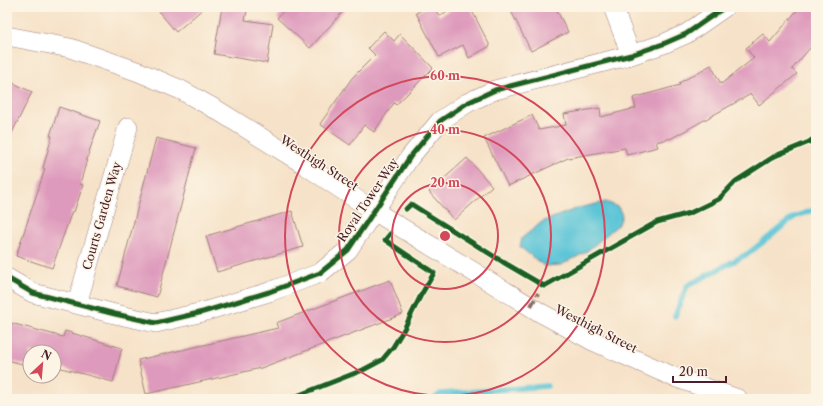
<svg xmlns="http://www.w3.org/2000/svg" width="823" height="406" font-family="'Libre Caslon Text',serif">
<rect width="100%" height="100%" fill="#fcf5e5"/>
<filter id="ink" filterUnits="userSpaceOnUse"><feTurbulence type="fractalNoise" baseFrequency=".025" numOctaves="2"/><feDisplacementMap in="SourceGraphic" scale="8" xChannelSelector="R" yChannelSelector="G"/><feConvolveMatrix kernelMatrix="1 2 1 2 8 2 1 2 1" color-interpolation-filters="sRGB"/></filter>
<filter id="wash" filterUnits="userSpaceOnUse"><feTurbulence type="fractalNoise" baseFrequency=".012" numOctaves="4" result="noise"/><feDisplacementMap in="SourceGraphic" scale="16" xChannelSelector="R" yChannelSelector="G"/><feGaussianBlur stdDeviation="0.9" result="paint"/><feColorMatrix in="noise" values="0 0 0 0 0 0 0 0 0 0 0 0 0 0 0 0 0 1.4 0 .05"/><feComposite in="paint" operator="in"/></filter>
<g filter="url(#wash)">
<rect width="100%" height="100%" fill="#f6e2c8"/>
<path fill="#5cc5d7" stroke="#537281" d="M606 202 618 207 622 215 619 224 586 252 561 265 544 266 520 247 522 238 542 222 578 208Z"/>
<g fill="none" stroke-linecap="round" stroke-linejoin="round">
<path stroke="#5cc5d7" stroke-width="5.5" d="M675 316 687 286 749 253 794 217 816 209
M434 399 440 394 547 386"/>
</g>
<g id="blocks">
<path fill="#de9abc" d="M155 7H205L176 32Z
M222 7 247 11 245 20 273 24 267 63 214 54Z
M287 7H347L310 48 277 18Z
M427 7H434L439 16 455 7H470L490 46 469 58 463 45 439 57 416 13Z
M509 7H555L568 32 531 51Z
M800 7H816V41L792 69 797 74 759 105 751 94 672 138 656 142 658 147 627 155 625 148 568 158 508 186 484 138 532 115 539 130 566 125 564 114 600 108 601 117 636 108 633 98 680 85 679 83 711 65 721 84 754 58 746 48 763 34 770 42Z
M384 31 394 41 400 34 433 68 396 105 394 103 374 132 364 125 350 145 320 124 352 78 375 55 368 48Z
M7 80 32 92 7 143Z
M59 107 100 121 90 149 80 184 83 185 74 212 72 211 52 268 16 256 45 169 43 168 52 136H50Z
M156 138 196 148 157 297 117 286Z
M467 158 492 186 454 220 429 192Z
M292 211 303 247 217 272 206 236Z
M390 280 403 314 261 368 146 394 138 360 278 328 276 323Z
M7 322 63 337 65 331 122 348 113 382 54 366V352H30V366L7 360Z"/>
</g>
</g>
<g filter="url(#ink)">
<use href="#blocks" fill-opacity="0" stroke="#a0807a" stroke-width="1"/>
<g fill="none" stroke-linecap="round" stroke-linejoin="round">
<defs>
<path id="street" d="M613 7 631 55
M7 36 70 48 139 72 181 90 217 110 302 163 374 211 541 313 591 340 674 377 738 399
M7 278 33 293 115 314 156 323 203 312 269 292 320 273 348 250 410 157 440 121 467 103 495 90 631 55 663 44 686 34 725 7
M77 304 128 127"/>
</defs>
<use href="#street" stroke="#a0807a" stroke-width="20"/>
<use href="#street" stroke="#fff" stroke-width="19"/>
<path stroke="#8d6e63" stroke-width="4" stroke-dasharray="8 4" stroke-linecap="butt" d="M531 306 538 293"/>
<defs>
<path id="cycleway" d="M406 209 411 204 503 262 544 286 657 222 690 213 719 199 736 181 775 156 809 142 816 137
M7 278 33 293 115 314 156 323 203 312 269 292 320 273 348 250 410 157 440 121 467 103 495 90 631 55 663 44 686 34 725 7
M289 399 363 370 382 360 393 347 404 329 421 295 434 273 385 240 390 234"/>
</defs>
<use href="#cycleway" stroke="#fcf5e5" stroke-width="8"/>
<use href="#cycleway" stroke="#1b5e20" stroke-width="5"/>
</g>
</g>
<g fill="none" stroke="#d1495b" stroke-width="2">
<circle cx="445" cy="236" r="53"/>
<circle cx="445" cy="236" r="106"/>
<circle cx="445" cy="236" r="160"/>
</g>
<g text-anchor="middle" stroke-width="3" stroke-linejoin="round" paint-order="stroke">
<g font-size="12" fill="#4a1f2b" stroke="#fcf5e5">
<text transform="translate(319 163) rotate(33)" y="4">Westhigh Street</text>
<text transform="translate(368 200) rotate(-56)" y="4">Royal Tower Way</text>
<text transform="translate(102 216) rotate(-74)" y="4">Courts Garden Way</text>
<text transform="translate(596 329) rotate(27)" y="4">Westhigh Street</text>
</g>
</g>
<circle cx="445" cy="236" r="6" fill="#d1495b" stroke="#fcf5e5" stroke-width="2"/>
<g font-size="12" text-anchor="middle" font-weight="bold" fill="#d1495b" stroke="#fcf5e5" stroke-width="3" stroke-linejoin="round" paint-order="stroke">
<text x="445" y="80">60 m</text>
<text x="445" y="134">40 m</text>
<text x="445" y="187">20 m</text>
</g>
<rect width="823" height="406" fill="none" stroke="#fcf5e5" stroke-width="24"/>
<g transform="translate(42 364) rotate(26)"><circle r="19" fill="#fcf5e5" stroke="#b59f9b"/>
<path d="M0-3L7 15L0 10L-7 15Z" fill="#d1495b"/>
<text y="-6" font-size="11" font-weight="bold" text-anchor="middle" fill="#4a1f2b">N</text>
</g>
<path d="M673 376v6h53v-6" fill="none" stroke="#4a1f2b" stroke-width="2"/>
<text x="679" y="376" font-size="12" fill="#4a1f2b" stroke="#fcf5e5" stroke-width="3" paint-order="stroke">20 m</text>
</svg>
